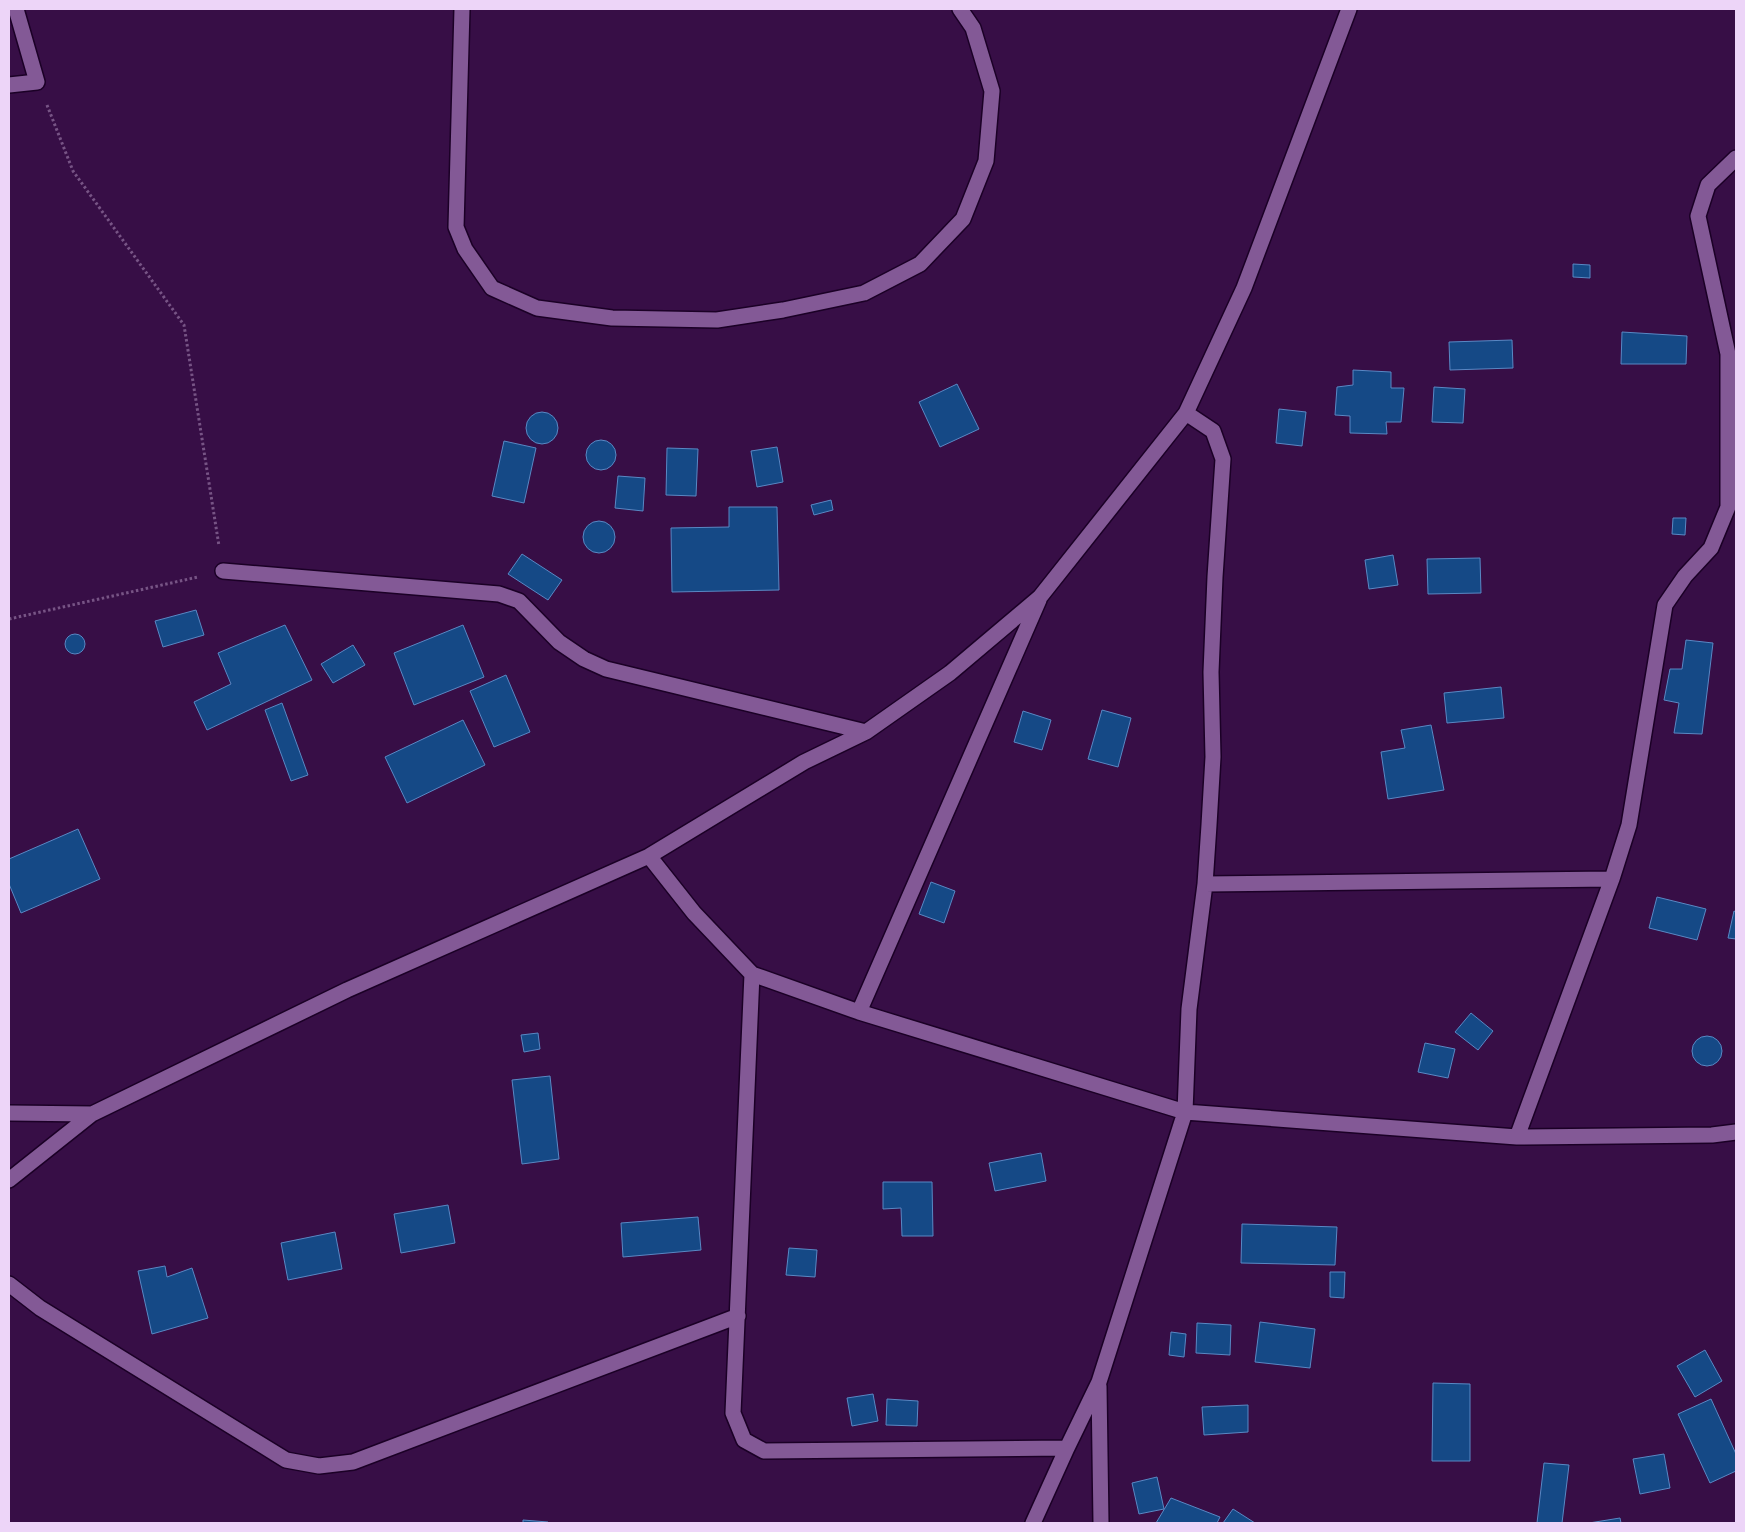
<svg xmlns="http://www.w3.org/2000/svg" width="1745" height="1532" font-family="Barlow,sans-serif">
<rect width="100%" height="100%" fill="#370e46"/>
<path fill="#154986" stroke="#5988c4" d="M1573 264 1590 265V278L1573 277Z
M1622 332 1687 336 1686 364H1621Z
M1512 340 1513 368 1450 370 1449 342Z
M1353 370 1391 372V388H1404L1401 422H1386L1387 434 1350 433V416L1335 415 1337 387 1353 385Z
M957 384 979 429 940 447 919 402Z
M1434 387 1465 389 1463 423 1432 422Z
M1279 409 1306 412 1302 446 1276 443Z
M526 428a16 16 0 1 1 32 0a16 16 0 1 1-32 0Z
M586 455a15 15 0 1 1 30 0a15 15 0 1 1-30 0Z
M504 441 536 448 524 503 492 496Z
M777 447 783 482 757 487 751 451Z
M667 448 698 449 696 496 666 495Z
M618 476 645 478 643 511 615 508Z
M831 500 833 510 814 515 811 505Z
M729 507H777L779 590 672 592 671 528 729 527Z
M1673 518H1686L1685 535 1672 534Z
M583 537a16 16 0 1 1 32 0a16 16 0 1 1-32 0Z
M522 554 562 580 548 600 508 574Z
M1393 555 1398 585 1369 589 1365 560Z
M1480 558 1481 593 1428 594 1427 559Z
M196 610 204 635 163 647 155 621Z
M285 625 312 680 207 730 194 702 231 684 218 653Z
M463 625 484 677 414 705 394 653Z
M65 644a10 10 0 1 1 20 0a10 10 0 1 1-20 0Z
M1686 640 1713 643 1702 734 1674 733 1679 703 1664 700 1670 669H1682Z
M353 645 365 665 333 683 321 664Z
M506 675 530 732 494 747 470 691Z
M1501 687 1504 718 1447 723 1444 693Z
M282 703 308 775 291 781 265 710Z
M1102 710 1131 718 1118 767 1088 759Z
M1023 711 1051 720 1042 750 1014 742Z
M463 720 485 765 407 803 385 757Z
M1431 725 1444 790 1388 799 1381 752 1405 748 1401 730Z
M78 829 100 879 21 913 9 884V859Z
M931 882 955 891 944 923 919 914Z
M1657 897 1706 909 1697 940 1649 928Z
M1734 911 1736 912V939L1728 938Z
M1471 1013 1493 1031 1478 1050 1455 1032Z
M538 1033 540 1049 524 1052 521 1035Z
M1692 1051a15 15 0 1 1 30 0a15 15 0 1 1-30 0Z
M1425 1043 1455 1049 1448 1078 1418 1072Z
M550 1076 559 1159 522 1164 512 1080Z
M1041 1153 1046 1181 995 1191 989 1163Z
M883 1182H932L933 1236H902L901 1208 883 1209Z
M448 1205 455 1243 401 1253 394 1214Z
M698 1217 701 1250 623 1257 621 1223Z
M1242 1224 1337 1227 1335 1265 1241 1263Z
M335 1232 342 1269 288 1280 281 1243Z
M789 1248 817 1250 815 1277 786 1275Z
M165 1266 167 1277 192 1268 208 1318 152 1334 138 1271Z
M1330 1272H1345L1344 1298 1330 1297Z
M1260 1322 1315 1329 1310 1368 1255 1362Z
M1197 1323 1231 1325 1230 1355 1196 1353Z
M1171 1332 1186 1334 1184 1357 1169 1355Z
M1705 1350 1722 1381 1695 1397 1677 1366Z
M1433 1383 1470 1384V1461H1432Z
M873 1394 878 1421 852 1426 847 1398Z
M887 1399 918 1401 917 1426 886 1425Z
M1711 1399 1736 1454V1471L1710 1483 1678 1414Z
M1248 1405V1432L1204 1435 1202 1407Z
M1664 1454 1670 1488 1640 1494 1633 1459Z
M1544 1463 1569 1465 1562 1523H1537Z
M1157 1477 1164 1509 1139 1514 1132 1483Z
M1171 1498 1220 1517 1217 1523H1156Z
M1233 1509 1255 1523H1223Z
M1620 1518 1621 1523H1589Z
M523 1520 548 1522V1523H523Z"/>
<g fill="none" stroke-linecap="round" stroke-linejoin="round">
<defs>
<path id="minor" d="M462 9 456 227 465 249 492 288 537 308 612 318 717 320 783 310 864 293 920 264 963 219 986 161 992 91 973 28 960 9
M9 85 37 82 16 9
M223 571 499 594 519 601 559 642 584 659 606 669 866 732
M1039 600 859 1012 1185 1112 1517 1137 1712 1135 1736 1132
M649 856 694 913 752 974 859 1012
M1205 884 1612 879
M752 974 733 1413 744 1440 764 1451 1067 1448
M9 1113 92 1114 347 990 649 856 804 762 866 732 950 673 1040 597 1186 413 1244 288 1349 9
M1517 1137 1612 879 1629 825 1665 605 1685 576 1711 548 1728 507V354L1698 216 1708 185 1736 158
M9 1180 92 1114
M9 1284 40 1308 286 1460 319 1466 353 1462 738 1316
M1099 1386 1101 1523
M1033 1523 1067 1448 1099 1382 1185 1112 1189 1009 1205 884 1209 825 1213 757 1211 672 1215 577 1223 459 1213 431 1186 413"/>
</defs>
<use href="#minor" stroke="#1b0026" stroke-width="18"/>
<path stroke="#775485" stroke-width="3" stroke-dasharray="2.5 2.5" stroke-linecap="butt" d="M47 105 73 171 184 325 219 546
M9 619 198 577"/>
<use href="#minor" stroke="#835996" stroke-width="15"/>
</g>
<rect width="1745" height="1532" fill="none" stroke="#edd5f8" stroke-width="20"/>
</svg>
